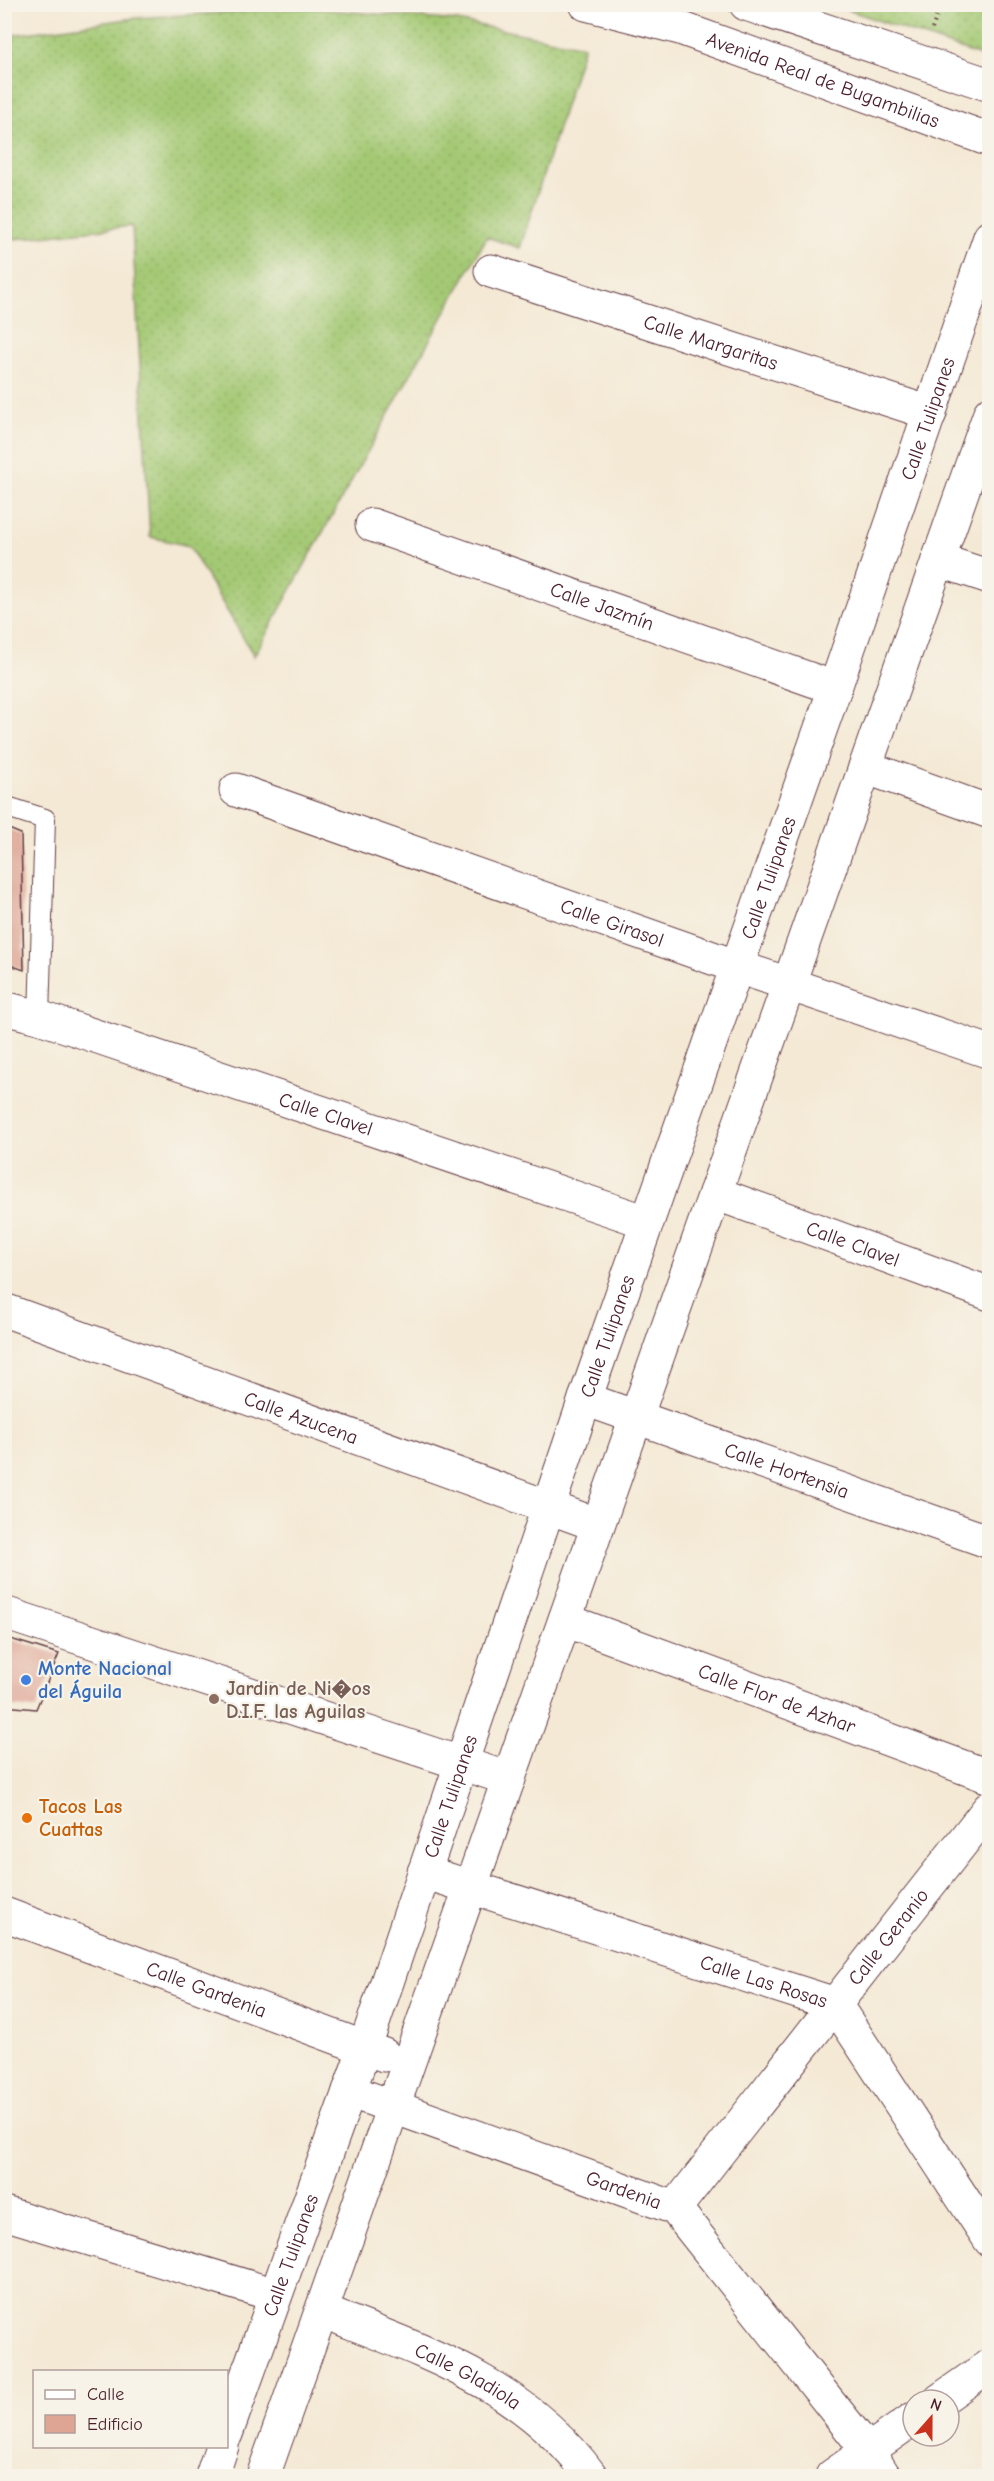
<svg xmlns="http://www.w3.org/2000/svg" width="994" height="2481" font-family="'Comic Neue',sans-serif">
<defs>
<pattern id="grass-dots" width="8" height="8" patternUnits="userSpaceOnUse" patternTransform="scale(1.5)"><rect width="8" height="8" fill="#a4c974"/><path d="M2 2h.1M6 6h.1" fill="none" stroke="#8fac65" stroke-width="1.8" stroke-linecap="round"/></pattern>
</defs>
<rect width="100%" height="100%" fill="#f7f3e8"/>
<filter id="ink" filterUnits="userSpaceOnUse"><feTurbulence type="fractalNoise" baseFrequency=".0167" numOctaves="2"/><feDisplacementMap in="SourceGraphic" scale="12" xChannelSelector="R" yChannelSelector="G"/><feConvolveMatrix kernelMatrix="1 2 1 2 8 2 1 2 1" color-interpolation-filters="sRGB"/></filter>
<filter id="wash" filterUnits="userSpaceOnUse"><feTurbulence type="fractalNoise" baseFrequency=".008" numOctaves="4" result="noise"/><feDisplacementMap in="SourceGraphic" scale="24" xChannelSelector="R" yChannelSelector="G"/><feGaussianBlur stdDeviation="1.35" result="paint"/><feColorMatrix in="noise" values="0 0 0 0 0 0 0 0 0 0 0 0 0 0 0 0 0 1.4 0 .05"/><feComposite in="paint" operator="in"/></filter>
<g filter="url(#wash)">
<rect width="100%" height="100%" fill="#f4e9d5"/>
<path fill="url(#grass-dots)" stroke="#777450" stroke-width="1.5" d="M834 5H989V59Z
M307 8 457 21 584 46 520 248 487 237 254 656 189 546 150 537 132 226 5 240V36L135 18Z"/>
<g id="blocks">
<path fill="#dea595" d="M4 827 21 834 24 970 4 963Z
M4 1637 59 1654 36 1709 4 1706Z"/>
</g>
</g>
<g filter="url(#ink)">
<use href="#blocks" fill-opacity="0" stroke="#643d44" stroke-width="1.5"/>
<g fill="none" stroke-linecap="round" stroke-linejoin="round">
<defs>
<path id="lane" d="M4 806 45 819 39 1017"/>
<g id="street">
<path id="s1" d="M586 4 680 28 990 140"/>
<path d="M746 4 990 85"/>
<path id="s2" d="M491 271 930 413"/>
<path id="s3" d="M372 525 835 688"/>
<path d="M938 560 990 577"/>
<path d="M865 767 990 812"/>
<path id="s4" d="M236 790 738 967 990 1052"/>
<path id="s5" d="M4 1008 39 1017 647 1222"/>
<path id="s6" d="M715 1193 990 1294"/>
<path id="s7" d="M4 1310 598 1525"/>
<path id="s8" d="M585 1399 990 1542"/>
<path d="M4 1613 509 1779"/>
<path id="s9" d="M565 1620 990 1777"/>
<path id="s10" d="M424 1872 835 2004 990 2240"/>
<path id="s11" d="M4 1914 384 2055"/>
<path id="s12" d="M349 2091 675 2208 868 2451 884 2476"/>
<path id="s13" d="M675 2208 990 1807"/>
<path d="M4 2213 275 2295"/>
<path id="s14" d="M322 2311C424 2352 523 2383 591 2476"/>
<path d="M940 2400 990 2365"/>
<path id="s15" d="M226 2434 365 2047 585 1399 835 688 990 237"/>
<path d="M212 2476 222 2446"/>
<path d="M263 2476 990 413"/>
<path d="M832 2476 913 2419"/>
</g>
</defs>
<use href="#lane" stroke="#643d44" stroke-width="22"/>
<use href="#street" stroke="#643d44" stroke-width="35"/>
<path stroke="#643d44" stroke-width="4" stroke-dasharray="1.5 4.5" stroke-linecap="butt" d="M932 29 941 4"/>
<use href="#lane" stroke="#fff" stroke-width="20"/>
<use href="#street" stroke="#fff" stroke-width="33"/>
</g>
</g>
<circle fill="#3f7fe0" stroke="#f7f3e8" stroke-width="2" cx="26" cy="1680" r="6"/>
<circle fill="#8d6e63" stroke="#f7f3e8" stroke-width="2" cx="214" cy="1699" r="6"/>
<circle fill="#e8710a" stroke="#f7f3e8" stroke-width="2" cx="27" cy="1818" r="6"/>
<g text-anchor="middle" stroke-width="4.5" stroke-linejoin="round" paint-order="stroke">
<g font-size="20" fill="#4a1f2b" stroke="#f7f3e8">
<text dy="7" stroke="none"><textPath href="#s1" startOffset="249">Avenida Real de Bugambilias</textPath></text>
<text dy="7" stroke="none"><textPath href="#s2" startOffset="231">Calle Margaritas</textPath></text>
<text dy="7" stroke="none"><textPath href="#s15" startOffset="2134">Calle Tulipanes</textPath></text>
<text dy="7" stroke="none"><textPath href="#s3" startOffset="244">Calle Jazmín</textPath></text>
<text dy="7" stroke="none"><textPath href="#s15" startOffset="1648">Calle Tulipanes</textPath></text>
<text dy="7" stroke="none"><textPath href="#s4" startOffset="399">Calle Girasol</textPath></text>
<text dy="7" stroke="none"><textPath href="#s5" startOffset="339">Calle Clavel</textPath></text>
<text dy="7" stroke="none"><textPath href="#s6" startOffset="147">Calle Clavel</textPath></text>
<text dy="7" stroke="none"><textPath href="#s15" startOffset="1162">Calle Tulipanes</textPath></text>
<text dy="7" stroke="none"><textPath href="#s7" startOffset="316">Calle Azucena</textPath></text>
<text dy="7" stroke="none"><textPath href="#s8" startOffset="214">Calle Hortensia</textPath></text>
<text dy="7" stroke="none"><textPath href="#s9" startOffset="226">Calle Flor de Azhar</textPath></text>
<text dy="7" stroke="none"><textPath href="#s15" startOffset="676">Calle Tulipanes</textPath></text>
<text dy="7" stroke="none"><textPath href="#s13" startOffset="345">Calle Geranio</textPath></text>
<text dy="7" stroke="none"><textPath href="#s10" startOffset="357">Calle Las Rosas</textPath></text>
<text dy="7" stroke="none"><textPath href="#s11" startOffset="216">Calle Gardenia</textPath></text>
<text dy="7" stroke="none"><textPath href="#s12" startOffset="292">Gardenia</textPath></text>
<text dy="7" stroke="none"><textPath href="#s15" startOffset="190">Calle Tulipanes</textPath></text>
<text dy="7" stroke="none"><textPath href="#s14" startOffset="160">Calle Gladiola</textPath></text>
</g>
<g font-size="20" font-weight="bold" fill="#366cbe" stroke="#f7f3e8" text-anchor="start">
<text x="38" y="1675">Monte Nacional<tspan x="38" dy="23">del Águila</tspan></text>
</g>
<g font-size="20" font-weight="bold" fill="#785e54" stroke="#f7f3e8" text-anchor="start">
<text x="226" y="1695">Jardin de Ni�os<tspan x="226" dy="23">D.I.F. las Aguilas</tspan></text>
</g>
<g font-size="20" font-weight="bold" fill="#c56008" stroke="#f7f3e8" text-anchor="start">
<text x="39" y="1813">Tacos Las<tspan x="39" dy="23">Cuattas</tspan></text>
</g>
</g>
<rect width="994" height="2481" fill="none" stroke="#f7f3e8" stroke-width="24"/>
<rect x="33" y="2370" width="195" height="78" fill="#f7f3e8" stroke="#b29e9c" stroke-width="1.5"/>
<rect x="45" y="2390" width="30" height="9" fill="#ffffff" stroke="#b29e9c" stroke-width="1.5"/>
<text x="87" y="2400" font-size="18" fill="#4a1f2b">Calle</text>
<rect x="45" y="2415" width="30" height="18" fill="#dea595" stroke="#b29e9c" stroke-width="1.5"/>
<text x="87" y="2430" font-size="18" fill="#4a1f2b">Edificio</text>
<g transform="translate(931 2418) rotate(21)"><circle r="28" fill="#f7f3e8" stroke="#b29e9c" stroke-width="1.5"/>
<path d="M0-4.5L10 22L0 15L-10 22Z" fill="#c8321e"/>
<text y="-9" font-size="16" font-weight="bold" text-anchor="middle" fill="#4a1f2b">N</text>
</g>
</svg>
